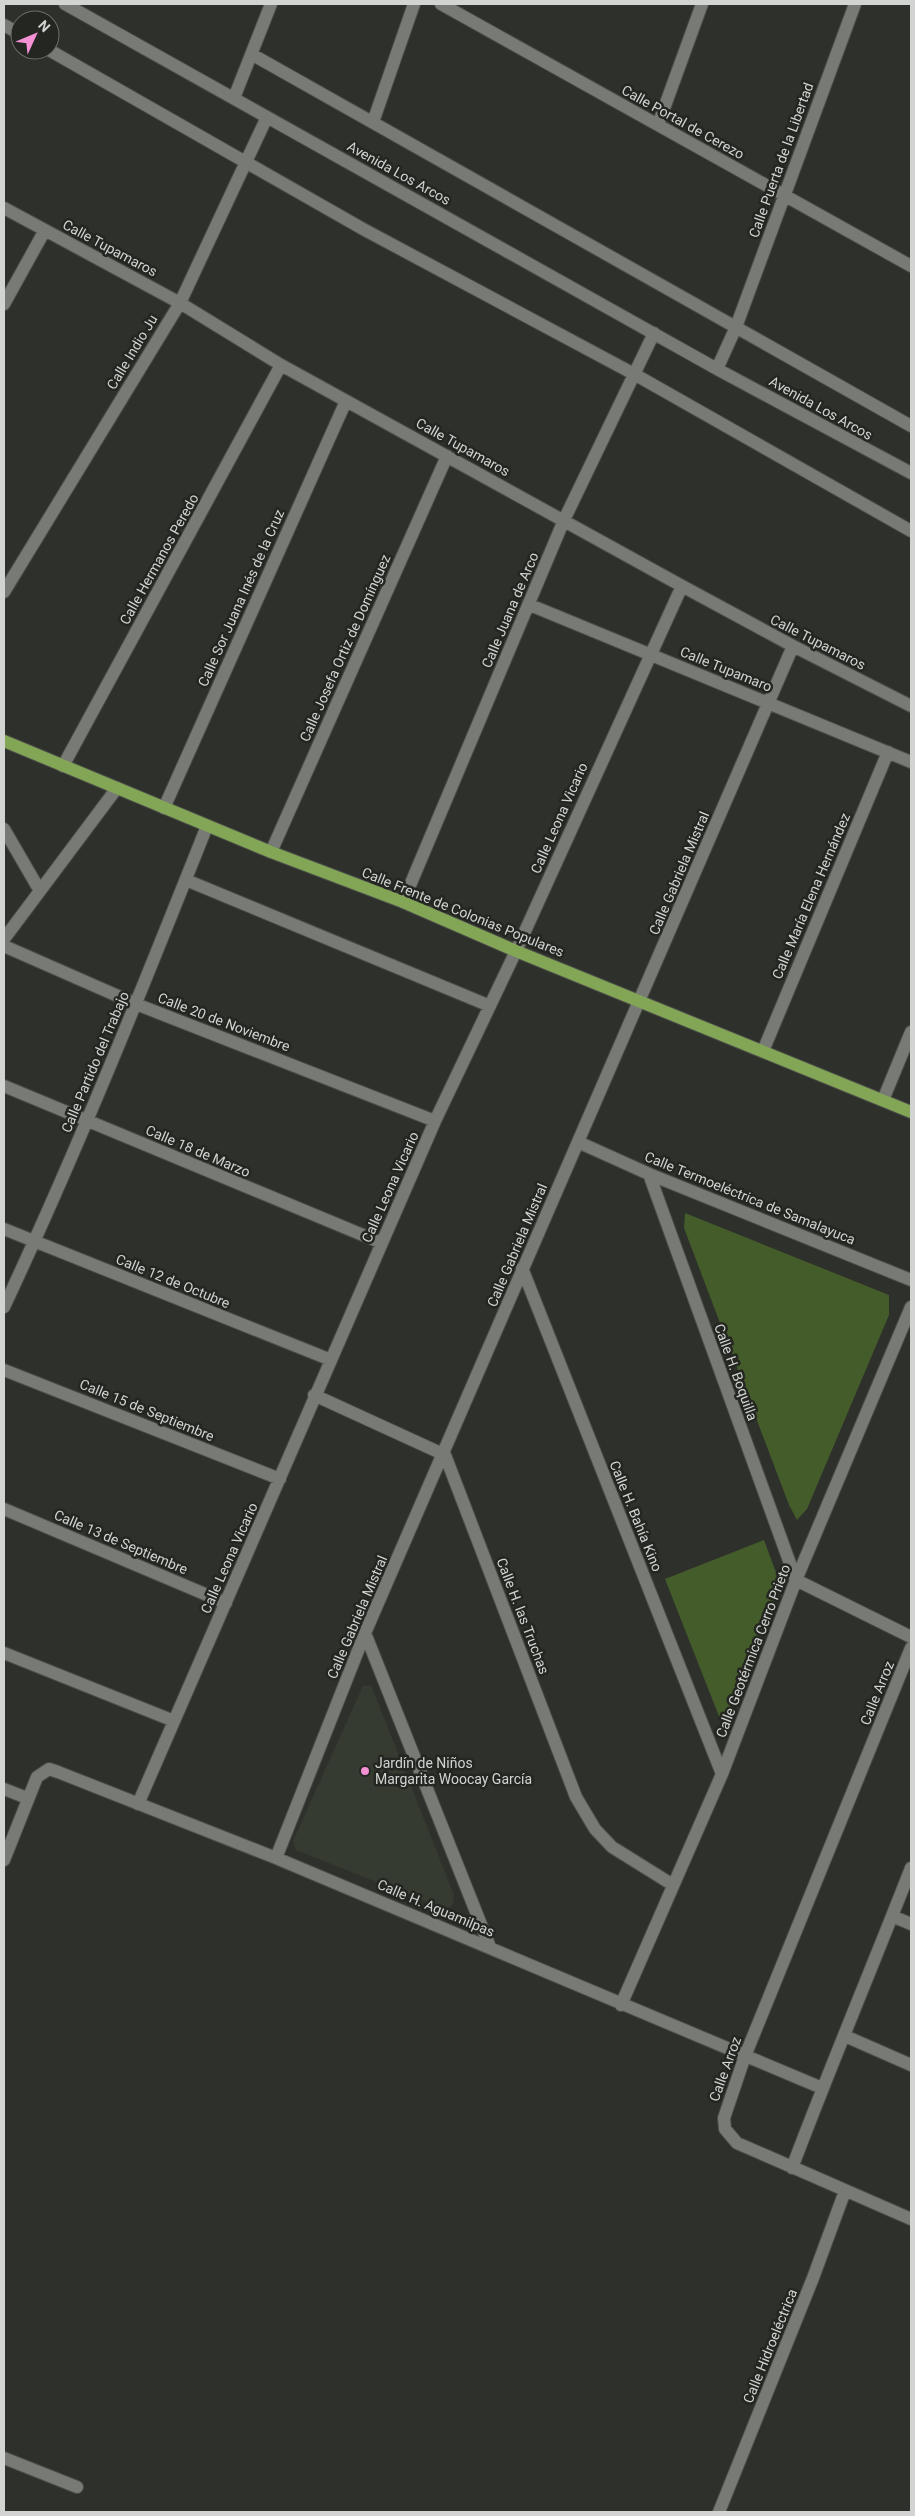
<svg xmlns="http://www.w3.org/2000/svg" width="915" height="2516" font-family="Roboto,sans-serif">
<rect width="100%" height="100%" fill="#2e302b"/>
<path fill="#363b31" d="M371 1685 454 1895 453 1904 447 1910 296 1850 293 1841 363 1686Z"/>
<path fill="#445b2a" d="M685 1213 889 1295V1315L807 1509 797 1520 789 1505 684 1228Z
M764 1540 781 1586 724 1729 665 1579Z"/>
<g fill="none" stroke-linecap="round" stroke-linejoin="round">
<defs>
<path id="minor" d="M65 4 717 369 911 473
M441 4 911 266
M4 25 20 34
M49 50 363 229 634 374 911 531
M253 55 911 426
M234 98 271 4
M373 122 414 4
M658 125 702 4
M4 208 180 303 281 365 682 586 793 646 911 706
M4 304 45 230
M717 369 736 327 855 4
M4 592 180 303 267 117
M530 605 911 762
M63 766 281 365
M164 808 346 401
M4 829 40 891
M271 852 447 456
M186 880 490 1006
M403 902 564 520 654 333
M4 939 117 788
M4 946 136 1004 435 1121
M763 1051 888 752
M4 1086 382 1243
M883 1100 911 1032
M578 1142 649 1174 911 1280
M649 1174 796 1580 911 1637
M4 1229 331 1360
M522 1268 722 1774
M4 1307C78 1149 143 987 207 826
M4 1370 280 1479
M314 1395 445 1455 576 1797 595 1829 612 1847 673 1885
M4 1509 226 1603
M365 1633 490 1947
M911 1648 745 2056 724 2118 725 2129 737 2143 911 2219
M4 1653 174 1721
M4 1789 27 1798
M138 1804 435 1121 516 951 682 586
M276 1858 365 1633 793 646
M4 1860 37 1777 49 1769 58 1772 276 1858 822 2088
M892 1916 911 1924
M621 2005 722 1774 796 1580 911 1307
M845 2036 911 2065
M792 2168C830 2067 872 1968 911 1868
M4 2458 77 2487
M719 2512 813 2278 845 2191"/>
<path id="major" d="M4 741 271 852 403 902 516 951 911 1112"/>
</defs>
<use href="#minor" stroke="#4b4d49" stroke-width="14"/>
<use href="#major" stroke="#4b4d49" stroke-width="14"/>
<use href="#minor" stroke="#787b75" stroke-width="12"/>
<use href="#major" stroke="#83a556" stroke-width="12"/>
</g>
<circle fill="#f491d4" stroke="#242622" stroke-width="2" cx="365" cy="1771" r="5"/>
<g text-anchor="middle" stroke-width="5" stroke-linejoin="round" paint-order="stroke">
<g font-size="14" fill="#d2d4d1" stroke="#242622">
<text transform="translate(683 122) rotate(29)" y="5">Calle Portal de Cerezo</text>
<text transform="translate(781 160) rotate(-70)" y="5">Calle Puerta de la Libertad</text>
<text transform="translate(399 173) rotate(29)" y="5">Avenida Los Arcos</text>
<text transform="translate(110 248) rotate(28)" y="5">Calle Tupamaros</text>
<text transform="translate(132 352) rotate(-59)" y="5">Calle Indio Ju</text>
<text transform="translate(821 408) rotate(29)" y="5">Avenida Los Arcos</text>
<text transform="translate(463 447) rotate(29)" y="5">Calle Tupamaros</text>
<text transform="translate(159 559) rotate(-61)" y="5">Calle Hermanos Peredo</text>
<text transform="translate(241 598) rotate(-66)" y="5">Calle Sor Juana Inés de la Cruz</text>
<text transform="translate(510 610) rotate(-67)" y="5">Calle Juana de Arco</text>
<text transform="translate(818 642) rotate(27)" y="5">Calle Tupamaros</text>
<text transform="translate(345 648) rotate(-66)" y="5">Calle Josefa Ortiz de Domínguez</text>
<text transform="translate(726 669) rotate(22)" y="5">Calle Tupamaro</text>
<text transform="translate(559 818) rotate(-66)" y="5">Calle Leona Vicario</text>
<text transform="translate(679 873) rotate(-67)" y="5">Calle Gabriela Mistral</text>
<text transform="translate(811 896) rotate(-67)" y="5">Calle María Elena Hernández</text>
<text transform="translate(463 912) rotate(22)" y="5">Calle Frente de Colonias Populares</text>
<text transform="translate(224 1022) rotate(21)" y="5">Calle 20 de Noviembre</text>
<text transform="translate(95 1062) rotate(-67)" y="5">Calle Partido del Trabajo</text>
<text transform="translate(198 1151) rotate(23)" y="5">Calle 18 de Marzo</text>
<text transform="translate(390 1187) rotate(-66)" y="5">Calle Leona Vicario</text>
<text transform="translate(750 1198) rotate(22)" y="5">Calle Termoeléctrica de Samalayuca</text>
<text transform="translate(517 1245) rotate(-67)" y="5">Calle Gabriela Mistral</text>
<text transform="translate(173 1281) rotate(22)" y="5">Calle 12 de Octubre</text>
<text transform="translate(736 1372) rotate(70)" y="5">Calle H. Boquilla</text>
<text transform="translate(147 1410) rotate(22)" y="5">Calle 15 de Septiembre</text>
<text transform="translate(636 1516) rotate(68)" y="5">Calle H. Bahía Kino</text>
<text transform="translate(121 1542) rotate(23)" y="5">Calle 13 de Septiembre</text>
<text transform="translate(229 1558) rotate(-66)" y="5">Calle Leona Vicario</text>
<text transform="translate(523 1616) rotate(69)" y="5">Calle H. las Truchas</text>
<text transform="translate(357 1617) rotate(-67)" y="5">Calle Gabriela Mistral</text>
<text transform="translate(753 1651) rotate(-69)" y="5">Calle Geotérmica Cerro Prieto</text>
<text transform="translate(877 1693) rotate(-68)" y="5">Calle Arroz</text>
<text transform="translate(436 1908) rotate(23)" y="5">Calle H. Aguamilpas</text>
<text transform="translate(725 2069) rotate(-70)" y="5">Calle Arroz</text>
<text transform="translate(770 2346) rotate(-68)" y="5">Calle Hidroeléctrica</text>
</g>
<g font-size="14" fill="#d2d4d1" stroke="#242622" text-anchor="start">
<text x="375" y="1768">Jardín de Niños<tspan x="375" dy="16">Margarita Woocay García</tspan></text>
</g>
</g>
<rect width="915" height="2516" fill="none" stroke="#d2d4d1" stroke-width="10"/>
<g transform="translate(35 35) rotate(46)"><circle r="24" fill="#242622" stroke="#6a6c68"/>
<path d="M0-4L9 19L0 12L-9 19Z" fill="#f491d4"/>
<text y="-8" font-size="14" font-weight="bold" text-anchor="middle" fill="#d2d4d1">N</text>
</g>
</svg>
